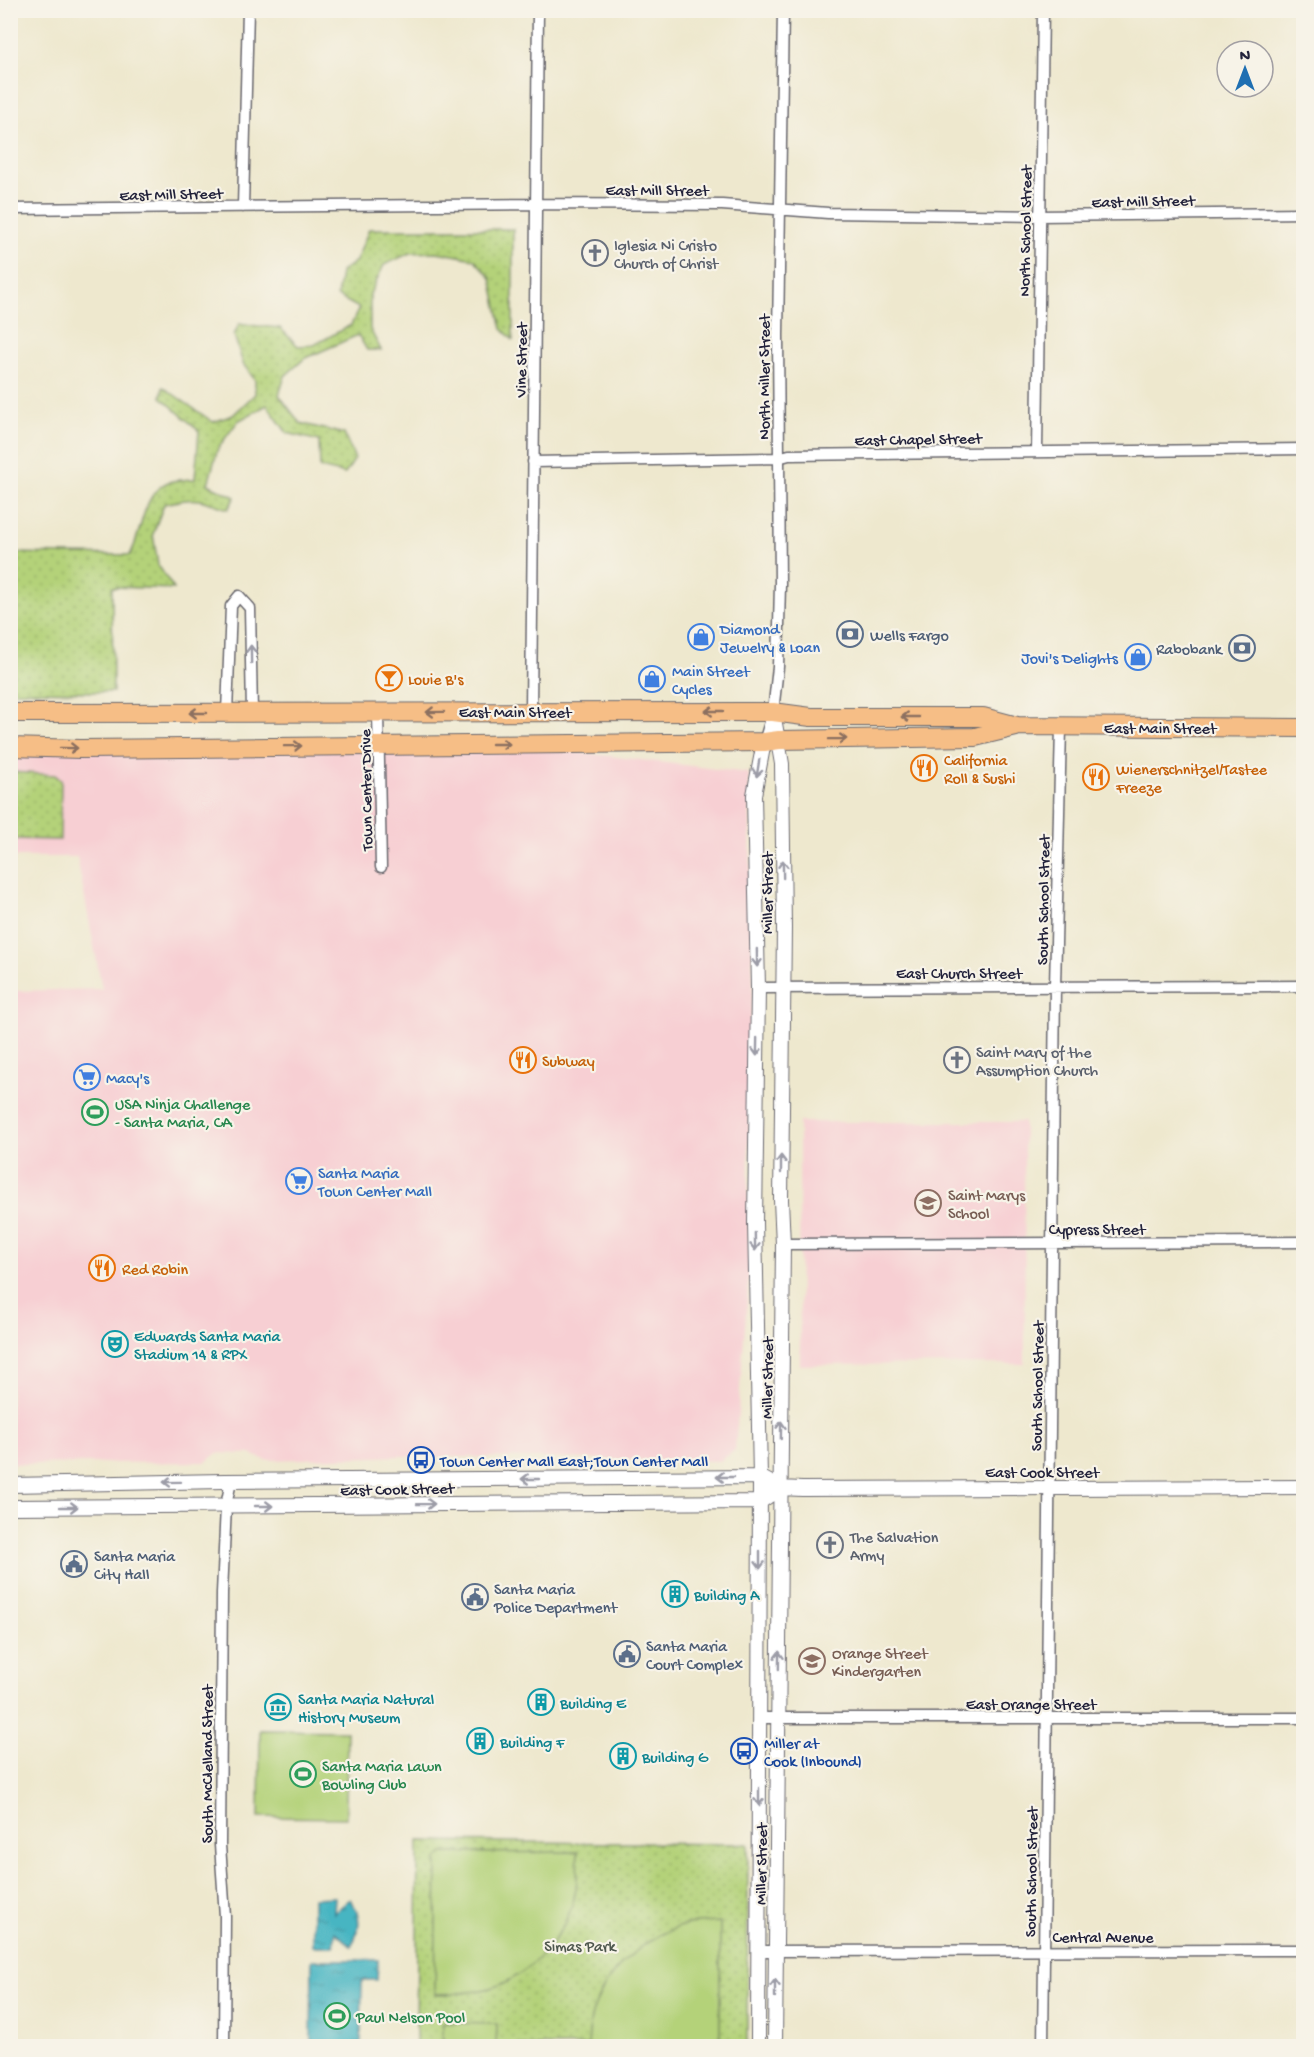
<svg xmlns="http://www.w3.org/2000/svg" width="1314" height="2057" font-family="'Gochi Hand',sans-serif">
<defs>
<pattern id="grass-dots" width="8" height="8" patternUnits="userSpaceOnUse" patternTransform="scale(1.5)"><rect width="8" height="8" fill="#b4d279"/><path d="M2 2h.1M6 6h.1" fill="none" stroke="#9ab46a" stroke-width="1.8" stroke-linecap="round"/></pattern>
<pattern id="water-ripples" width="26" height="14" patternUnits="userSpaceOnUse" patternTransform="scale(1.5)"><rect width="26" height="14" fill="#47b5c2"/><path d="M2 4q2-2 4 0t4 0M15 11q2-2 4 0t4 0" fill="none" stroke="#3b939f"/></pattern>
</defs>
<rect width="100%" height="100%" fill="#f7f3e8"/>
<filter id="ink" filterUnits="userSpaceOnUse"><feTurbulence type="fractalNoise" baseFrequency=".0167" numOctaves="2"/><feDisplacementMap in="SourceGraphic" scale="12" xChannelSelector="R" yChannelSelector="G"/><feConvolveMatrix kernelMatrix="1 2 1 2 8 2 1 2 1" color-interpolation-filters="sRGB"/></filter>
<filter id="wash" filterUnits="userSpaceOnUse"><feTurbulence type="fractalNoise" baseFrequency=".008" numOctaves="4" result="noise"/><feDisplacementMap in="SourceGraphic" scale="24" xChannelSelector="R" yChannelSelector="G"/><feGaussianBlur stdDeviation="1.35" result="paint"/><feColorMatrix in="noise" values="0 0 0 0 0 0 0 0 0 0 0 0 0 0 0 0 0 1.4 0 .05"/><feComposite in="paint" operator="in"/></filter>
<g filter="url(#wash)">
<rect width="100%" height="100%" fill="#eee8ce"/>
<path fill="#f7cfd3" d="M534 747 749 773 753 983 750 1031 748 1218 750 1266 735 1450 720 1461 405 1456 266 1460 250 1454 217 1453 206 1462 11 1464 10 991 102 989 77 857H11V751Z
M799 1122H1024L1025 1364 800 1365Z"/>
<path fill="url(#grass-dots)" stroke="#6b7a5a" stroke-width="1.5" d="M369 229H513V340L502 329 491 278 474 259 437 252 410 253 384 265 370 294V329L381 350H367L358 335 304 359 285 376 279 395 300 423 344 434 355 459 345 474 320 468 319 441 287 433 267 405 238 421 218 448 208 484 235 497 228 509C198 498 196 497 164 504L153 534 158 565 174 589 112 587 113 692 11 691V553L130 555C142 533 142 495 166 483 174 479 186 480 195 479L199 431 161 397 163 387 213 422 233 415 255 394V380L243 364 234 335 239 324 280 328 298 346 314 345 351 325 359 308 337 296 341 272 356 261Z
M11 772 55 775 61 780 60 840 11 839Z
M418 1841 748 1844 747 2046H419L416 2044Z"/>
<path fill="#b4d279" stroke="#6b7a5a" stroke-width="1.5" d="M260 1730 347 1731 346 1818 259 1817Z
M578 1852C577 1866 578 1881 575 1894 567 1934 530 1976 491 1988 472 1993 454 1994 435 1994L437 1859 443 1853Z
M720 1922V2041L714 2046H588C589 2031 590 2015 597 2001 612 1965 650 1934 688 1924 698 1922 710 1923 720 1922Z
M443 2023 497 2024 496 2046H443Z"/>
<path fill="url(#water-ripples)" stroke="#346c7e" stroke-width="1.5" d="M335 1897 334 1913 350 1899C362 1916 361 1929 351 1946L335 1932 334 1946H313V1898Z
M312 1960H378L377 1980H362L361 2046H311Z"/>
</g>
<g filter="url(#ink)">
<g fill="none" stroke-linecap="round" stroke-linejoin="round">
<defs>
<path id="minor" d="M243 207 248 10
M10 209 536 204 722 205 828 213 1039 216 1304 213
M1037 452 1043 10
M533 462 778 458 789 455 1304 449
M531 711 538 10
M378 712 381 867
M227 713 231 606 239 596 250 608 252 713
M764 742 773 712 778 667 780 584 778 335 783 10
M758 988 1304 986
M783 1244 1304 1242
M759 1718H1304
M758 1951 1304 1950
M224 2046 225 1916 220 1845 222 1593 226 1506 231 1481
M1043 2046 1055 987 1061 727"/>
<path id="tertiary" d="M773 712 782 764 784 928 781 1200 783 1244 775 2046
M10 1485 224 1481 760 1477 780 1488 802 1489 1304 1487
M10 1507 760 1502 780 1488
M758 2046 760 1477 755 1223 758 988 754 795 764 742"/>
<path id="primary" d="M10 713 773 712 811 717H983L1017 726 1304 728
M10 747 81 749 764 742 779 740 975 737 1016 727"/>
</defs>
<use href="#minor" stroke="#69676e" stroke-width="13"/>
<use href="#tertiary" stroke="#69676e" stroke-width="16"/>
<use href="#primary" stroke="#69676e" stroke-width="20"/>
<use href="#minor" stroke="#fff" stroke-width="10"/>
<use href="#tertiary" stroke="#fff" stroke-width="14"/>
<use href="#primary" stroke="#f6be86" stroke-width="18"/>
</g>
<defs><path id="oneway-shaft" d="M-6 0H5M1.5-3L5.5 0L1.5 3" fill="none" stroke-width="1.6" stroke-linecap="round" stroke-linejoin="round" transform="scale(1.5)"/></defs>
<g stroke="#9c9ca7">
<use href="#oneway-shaft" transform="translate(251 654) rotate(-91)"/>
<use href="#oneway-shaft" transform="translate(758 768) rotate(99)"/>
<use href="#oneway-shaft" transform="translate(783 869) rotate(-91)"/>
<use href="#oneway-shaft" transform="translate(757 958) rotate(89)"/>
<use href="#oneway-shaft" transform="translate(757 1047) rotate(91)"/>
<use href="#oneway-shaft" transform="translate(781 1164) rotate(-90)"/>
<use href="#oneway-shaft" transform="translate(755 1242) rotate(89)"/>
<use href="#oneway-shaft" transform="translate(781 1430) rotate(-89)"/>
<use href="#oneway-shaft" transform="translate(725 1477) rotate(180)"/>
<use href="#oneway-shaft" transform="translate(530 1479) rotate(180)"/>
<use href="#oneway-shaft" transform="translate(172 1482) rotate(179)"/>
<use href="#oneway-shaft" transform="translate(426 1504) rotate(-1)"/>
<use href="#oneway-shaft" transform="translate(264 1506)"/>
<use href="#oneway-shaft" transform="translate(69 1507)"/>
<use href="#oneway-shaft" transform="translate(760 1560) rotate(90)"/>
<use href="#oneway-shaft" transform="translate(779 1660) rotate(-89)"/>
<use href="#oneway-shaft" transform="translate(759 1797) rotate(90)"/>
<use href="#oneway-shaft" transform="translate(775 1988) rotate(-90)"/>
</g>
<g stroke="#8c7060">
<use href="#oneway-shaft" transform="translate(714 711) rotate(-180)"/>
<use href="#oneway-shaft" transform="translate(435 712) rotate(179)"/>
<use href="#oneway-shaft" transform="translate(198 713) rotate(180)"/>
<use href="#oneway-shaft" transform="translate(910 717) rotate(-180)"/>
<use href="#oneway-shaft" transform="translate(838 739) rotate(-1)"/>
<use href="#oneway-shaft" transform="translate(501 744)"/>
<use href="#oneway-shaft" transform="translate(293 746) rotate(-1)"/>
<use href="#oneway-shaft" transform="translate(69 748) rotate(1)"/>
</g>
</g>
<defs>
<symbol id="church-ring" viewBox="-11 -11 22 22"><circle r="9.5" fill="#f7f3e8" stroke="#6b7280" stroke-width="1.5"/><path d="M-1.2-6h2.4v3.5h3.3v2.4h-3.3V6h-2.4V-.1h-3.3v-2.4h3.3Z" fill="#6b7280"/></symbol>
<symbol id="bank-ring" viewBox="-11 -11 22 22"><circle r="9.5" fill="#f7f3e8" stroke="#5c6f8a" stroke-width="1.5"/><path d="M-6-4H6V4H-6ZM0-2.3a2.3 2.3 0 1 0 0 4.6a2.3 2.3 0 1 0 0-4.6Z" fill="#5c6f8a"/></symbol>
<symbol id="shop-ring" viewBox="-11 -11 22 22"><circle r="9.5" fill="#f7f3e8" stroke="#3f7fe0" stroke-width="1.5"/><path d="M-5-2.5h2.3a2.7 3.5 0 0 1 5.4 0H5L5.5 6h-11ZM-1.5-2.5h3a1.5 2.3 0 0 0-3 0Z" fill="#3f7fe0"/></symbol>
<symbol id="bar-ring" viewBox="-11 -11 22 22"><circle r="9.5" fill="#f7f3e8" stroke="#e8710a" stroke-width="1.5"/><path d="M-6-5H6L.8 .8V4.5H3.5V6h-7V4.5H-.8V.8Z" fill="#e8710a"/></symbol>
<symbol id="restaurant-ring" viewBox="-11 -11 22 22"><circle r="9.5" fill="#f7f3e8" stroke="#e8710a" stroke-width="1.5"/><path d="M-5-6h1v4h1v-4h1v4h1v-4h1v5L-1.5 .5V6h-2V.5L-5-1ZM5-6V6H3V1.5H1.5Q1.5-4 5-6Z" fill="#e8710a"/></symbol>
<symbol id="supermarket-ring" viewBox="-11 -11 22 22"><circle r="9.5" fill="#f7f3e8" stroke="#3f7fe0" stroke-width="1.5"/><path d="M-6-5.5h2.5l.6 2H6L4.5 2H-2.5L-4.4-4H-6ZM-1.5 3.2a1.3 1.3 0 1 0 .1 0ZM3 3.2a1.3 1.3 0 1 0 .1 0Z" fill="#3f7fe0"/></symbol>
<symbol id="stadium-ring" viewBox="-11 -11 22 22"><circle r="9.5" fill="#f7f3e8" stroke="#2e9e5b" stroke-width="1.5"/><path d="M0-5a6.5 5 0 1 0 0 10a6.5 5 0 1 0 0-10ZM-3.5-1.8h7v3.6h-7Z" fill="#2e9e5b"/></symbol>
<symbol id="school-ring" viewBox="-11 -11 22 22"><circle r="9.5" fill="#f7f3e8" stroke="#8d6e63" stroke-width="1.5"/><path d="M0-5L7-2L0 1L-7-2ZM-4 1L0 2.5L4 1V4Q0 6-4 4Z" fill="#8d6e63"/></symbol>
<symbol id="theatre-ring" viewBox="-11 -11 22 22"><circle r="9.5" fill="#f7f3e8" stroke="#0f9aa8" stroke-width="1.5"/><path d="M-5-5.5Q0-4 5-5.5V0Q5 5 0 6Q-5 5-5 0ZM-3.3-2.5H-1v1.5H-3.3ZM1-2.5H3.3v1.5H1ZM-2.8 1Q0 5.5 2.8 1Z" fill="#0f9aa8"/></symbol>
<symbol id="bus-ring" viewBox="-11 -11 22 22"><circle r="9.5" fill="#f7f3e8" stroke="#1a4fb4" stroke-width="1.5"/><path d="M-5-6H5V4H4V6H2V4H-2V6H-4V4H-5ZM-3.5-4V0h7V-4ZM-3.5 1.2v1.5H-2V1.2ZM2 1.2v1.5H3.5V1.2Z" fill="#1a4fb4"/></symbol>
<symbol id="civic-ring" viewBox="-11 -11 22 22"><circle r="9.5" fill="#f7f3e8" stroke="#5c6f8a" stroke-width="1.5"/><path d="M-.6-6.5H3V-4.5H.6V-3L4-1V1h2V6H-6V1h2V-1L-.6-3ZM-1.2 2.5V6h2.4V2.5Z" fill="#5c6f8a"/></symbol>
<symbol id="building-ring" viewBox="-11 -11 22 22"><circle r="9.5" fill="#f7f3e8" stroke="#0f9aa8" stroke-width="1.5"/><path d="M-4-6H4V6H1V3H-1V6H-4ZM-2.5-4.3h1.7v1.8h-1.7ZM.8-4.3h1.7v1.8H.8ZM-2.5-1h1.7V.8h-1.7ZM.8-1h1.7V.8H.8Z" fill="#0f9aa8"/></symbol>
<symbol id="museum-ring" viewBox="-11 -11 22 22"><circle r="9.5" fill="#f7f3e8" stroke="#0f9aa8" stroke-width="1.5"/><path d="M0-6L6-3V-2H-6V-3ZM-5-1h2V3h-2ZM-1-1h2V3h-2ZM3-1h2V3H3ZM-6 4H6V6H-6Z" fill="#0f9aa8"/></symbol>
</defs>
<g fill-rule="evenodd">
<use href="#church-ring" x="580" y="238" width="30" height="30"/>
<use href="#bank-ring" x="835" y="619" width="30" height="30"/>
<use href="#shop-ring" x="686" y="622" width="30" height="30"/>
<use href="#bank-ring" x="1227" y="633" width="30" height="30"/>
<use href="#shop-ring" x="1123" y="642" width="30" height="30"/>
<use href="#bar-ring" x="374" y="663" width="30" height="30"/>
<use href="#shop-ring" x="637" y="664" width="30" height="30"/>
<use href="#restaurant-ring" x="909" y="753" width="30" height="30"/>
<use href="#restaurant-ring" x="1081" y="762" width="30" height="30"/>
<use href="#restaurant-ring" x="508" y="1045" width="30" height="30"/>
<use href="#church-ring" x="942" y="1045" width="30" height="30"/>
<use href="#supermarket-ring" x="72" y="1062" width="30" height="30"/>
<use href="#stadium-ring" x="80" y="1097" width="30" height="30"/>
<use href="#supermarket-ring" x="284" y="1166" width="30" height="30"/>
<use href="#school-ring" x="913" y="1188" width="30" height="30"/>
<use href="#restaurant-ring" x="87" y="1253" width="30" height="30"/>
<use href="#theatre-ring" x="100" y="1329" width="30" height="30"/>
<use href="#bus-ring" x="406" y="1445" width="30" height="30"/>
<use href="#church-ring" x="815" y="1530" width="30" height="30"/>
<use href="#civic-ring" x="59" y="1549" width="30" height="30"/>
<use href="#building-ring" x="660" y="1579" width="30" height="30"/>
<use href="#civic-ring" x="460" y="1582" width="30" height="30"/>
<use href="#civic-ring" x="612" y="1639" width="30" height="30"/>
<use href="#school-ring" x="797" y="1646" width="30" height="30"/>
<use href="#building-ring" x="526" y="1687" width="30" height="30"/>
<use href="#museum-ring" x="263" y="1692" width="30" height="30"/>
<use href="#building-ring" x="465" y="1726" width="30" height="30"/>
<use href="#bus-ring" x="729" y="1736" width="30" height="30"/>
<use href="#building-ring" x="608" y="1741" width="30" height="30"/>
<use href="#stadium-ring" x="288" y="1759" width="30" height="30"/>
<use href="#stadium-ring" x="322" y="2001" width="30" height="30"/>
</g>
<g text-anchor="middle" stroke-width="4.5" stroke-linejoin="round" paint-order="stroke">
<g font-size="16" fill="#22223b" stroke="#f7f3e8">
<text x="657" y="195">East Mill Street</text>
<text transform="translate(171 193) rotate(-1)" y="6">East Mill Street</text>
<text transform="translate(1143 200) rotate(-1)" y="6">East Mill Street</text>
<text transform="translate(1024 231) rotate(-89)" y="6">North School Street</text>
<text transform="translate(520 360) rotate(-89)" y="6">Vine Street</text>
<text transform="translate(763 377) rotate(-90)" y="6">North Miller Street</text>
<text transform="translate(918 438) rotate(-1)" y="6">East Chapel Street</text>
<text x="515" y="717">East Main Street</text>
<text x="1160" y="733">East Main Street</text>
<text transform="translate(365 790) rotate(-91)" y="6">Town Center Drive</text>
<text transform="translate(766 893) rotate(-90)" y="6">Miller Street</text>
<text transform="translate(1042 900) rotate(-89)" y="6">South School Street</text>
<text x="959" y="978">East Church Street</text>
<text x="1097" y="1234">Cypress Street</text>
<text transform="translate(766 1378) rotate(-89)" y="6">Miller Street</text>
<text transform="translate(1036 1386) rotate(-89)" y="6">South School Street</text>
<text x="1042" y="1477">East Cook Street</text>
<text transform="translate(397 1488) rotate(-1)" y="6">East Cook Street</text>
<text x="1031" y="1709">East Orange Street</text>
<text transform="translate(206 1764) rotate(-90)" y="6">South McClelland Street</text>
<text transform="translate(760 1864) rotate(-89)" y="6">Miller Street</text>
<text transform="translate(1030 1872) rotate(-89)" y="6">South School Street</text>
<text x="1103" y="1942">Central Avenue</text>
</g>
<g font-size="16" fill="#5b616d" stroke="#f7f3e8" text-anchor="start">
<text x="614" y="250">Iglesia Ni Cristo<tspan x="614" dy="18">Church of Christ</tspan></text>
<text x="976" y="1057">Saint Mary of the<tspan x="976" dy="18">Assumption Church</tspan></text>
<text x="850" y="1542">The Salvation<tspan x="850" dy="18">Army</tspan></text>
</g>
<g font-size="16" fill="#366cbe" stroke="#f7f3e8" text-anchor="start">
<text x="720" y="634">Diamond<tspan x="720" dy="18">Jewelry &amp; Loan</tspan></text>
<text x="1118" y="663" text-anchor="end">Jovi's Delights</text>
<text x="672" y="676">Main Street<tspan x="672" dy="18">Cycles</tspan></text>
<text x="106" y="1083">Macy's</text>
<text x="318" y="1178">Santa Maria<tspan x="318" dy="18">Town Center Mall</tspan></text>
</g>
<g font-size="16" fill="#4e5e75" stroke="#f7f3e8" text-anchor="start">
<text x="870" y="640">Wells Fargo</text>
<text x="1222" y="654" text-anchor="end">Rabobank</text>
<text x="94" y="1561">Santa Maria<tspan x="94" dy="18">City Hall</tspan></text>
<text x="494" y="1594">Santa Maria<tspan x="494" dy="18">Police Department</tspan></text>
<text x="646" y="1651">Santa Maria<tspan x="646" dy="18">Court Complex</tspan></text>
</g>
<g font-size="16" fill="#c56008" stroke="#f7f3e8" text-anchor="start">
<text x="408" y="684">Louie B's</text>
<text x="944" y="765">California<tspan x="944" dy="18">Roll &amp; Sushi</tspan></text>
<text x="1116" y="774">Wienerschnitzel/Tastee<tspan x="1116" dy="18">Freeze</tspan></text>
<text x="542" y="1066">Subway</text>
<text x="122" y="1274">Red Robin</text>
</g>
<g font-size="16" fill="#27864d" stroke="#f7f3e8" text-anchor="start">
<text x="115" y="1109">USA Ninja Challenge<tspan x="115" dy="18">- Santa Maria, CA</tspan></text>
<text x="322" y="1771">Santa Maria Lawn<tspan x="322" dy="18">Bowling Club</tspan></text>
<text x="356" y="2022">Paul Nelson Pool</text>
</g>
<g font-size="16" fill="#785e54" stroke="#f7f3e8" text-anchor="start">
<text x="948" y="1200">Saint Marys<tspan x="948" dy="18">School</tspan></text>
<text x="832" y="1658">Orange Street<tspan x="832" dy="18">Kindergarten</tspan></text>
</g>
<g font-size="16" fill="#0d838f" stroke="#f7f3e8" text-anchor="start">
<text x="134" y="1341">Edwards Santa Maria<tspan x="134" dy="18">Stadium 14 &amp; RPX</tspan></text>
<text x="694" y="1600">Building A</text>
<text x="298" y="1704">Santa Maria Natural<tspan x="298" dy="18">History Museum</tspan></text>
<text x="560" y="1708">Building E</text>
<text x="500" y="1747">Building F</text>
<text x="642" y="1762">Building G</text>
</g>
<g font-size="16" fill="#164399" stroke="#f7f3e8" text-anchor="start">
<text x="440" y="1466">Town Center Mall East;Town Center Mall</text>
<text x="764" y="1748">Miller at<tspan x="764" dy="18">Cook (Inbound)</tspan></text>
</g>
<g font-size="16" fill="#4e574e" stroke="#f7f3e8">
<text x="580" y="1951">Simas Park</text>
</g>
</g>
<rect width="1314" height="2057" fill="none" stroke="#f7f3e8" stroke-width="36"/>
<g transform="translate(1245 69)"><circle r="28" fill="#f7f3e8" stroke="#a29fa3" stroke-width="1.5"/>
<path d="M0-4.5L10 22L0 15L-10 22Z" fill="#1f6fb2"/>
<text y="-9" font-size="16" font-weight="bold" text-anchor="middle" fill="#22223b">N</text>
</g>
</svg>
